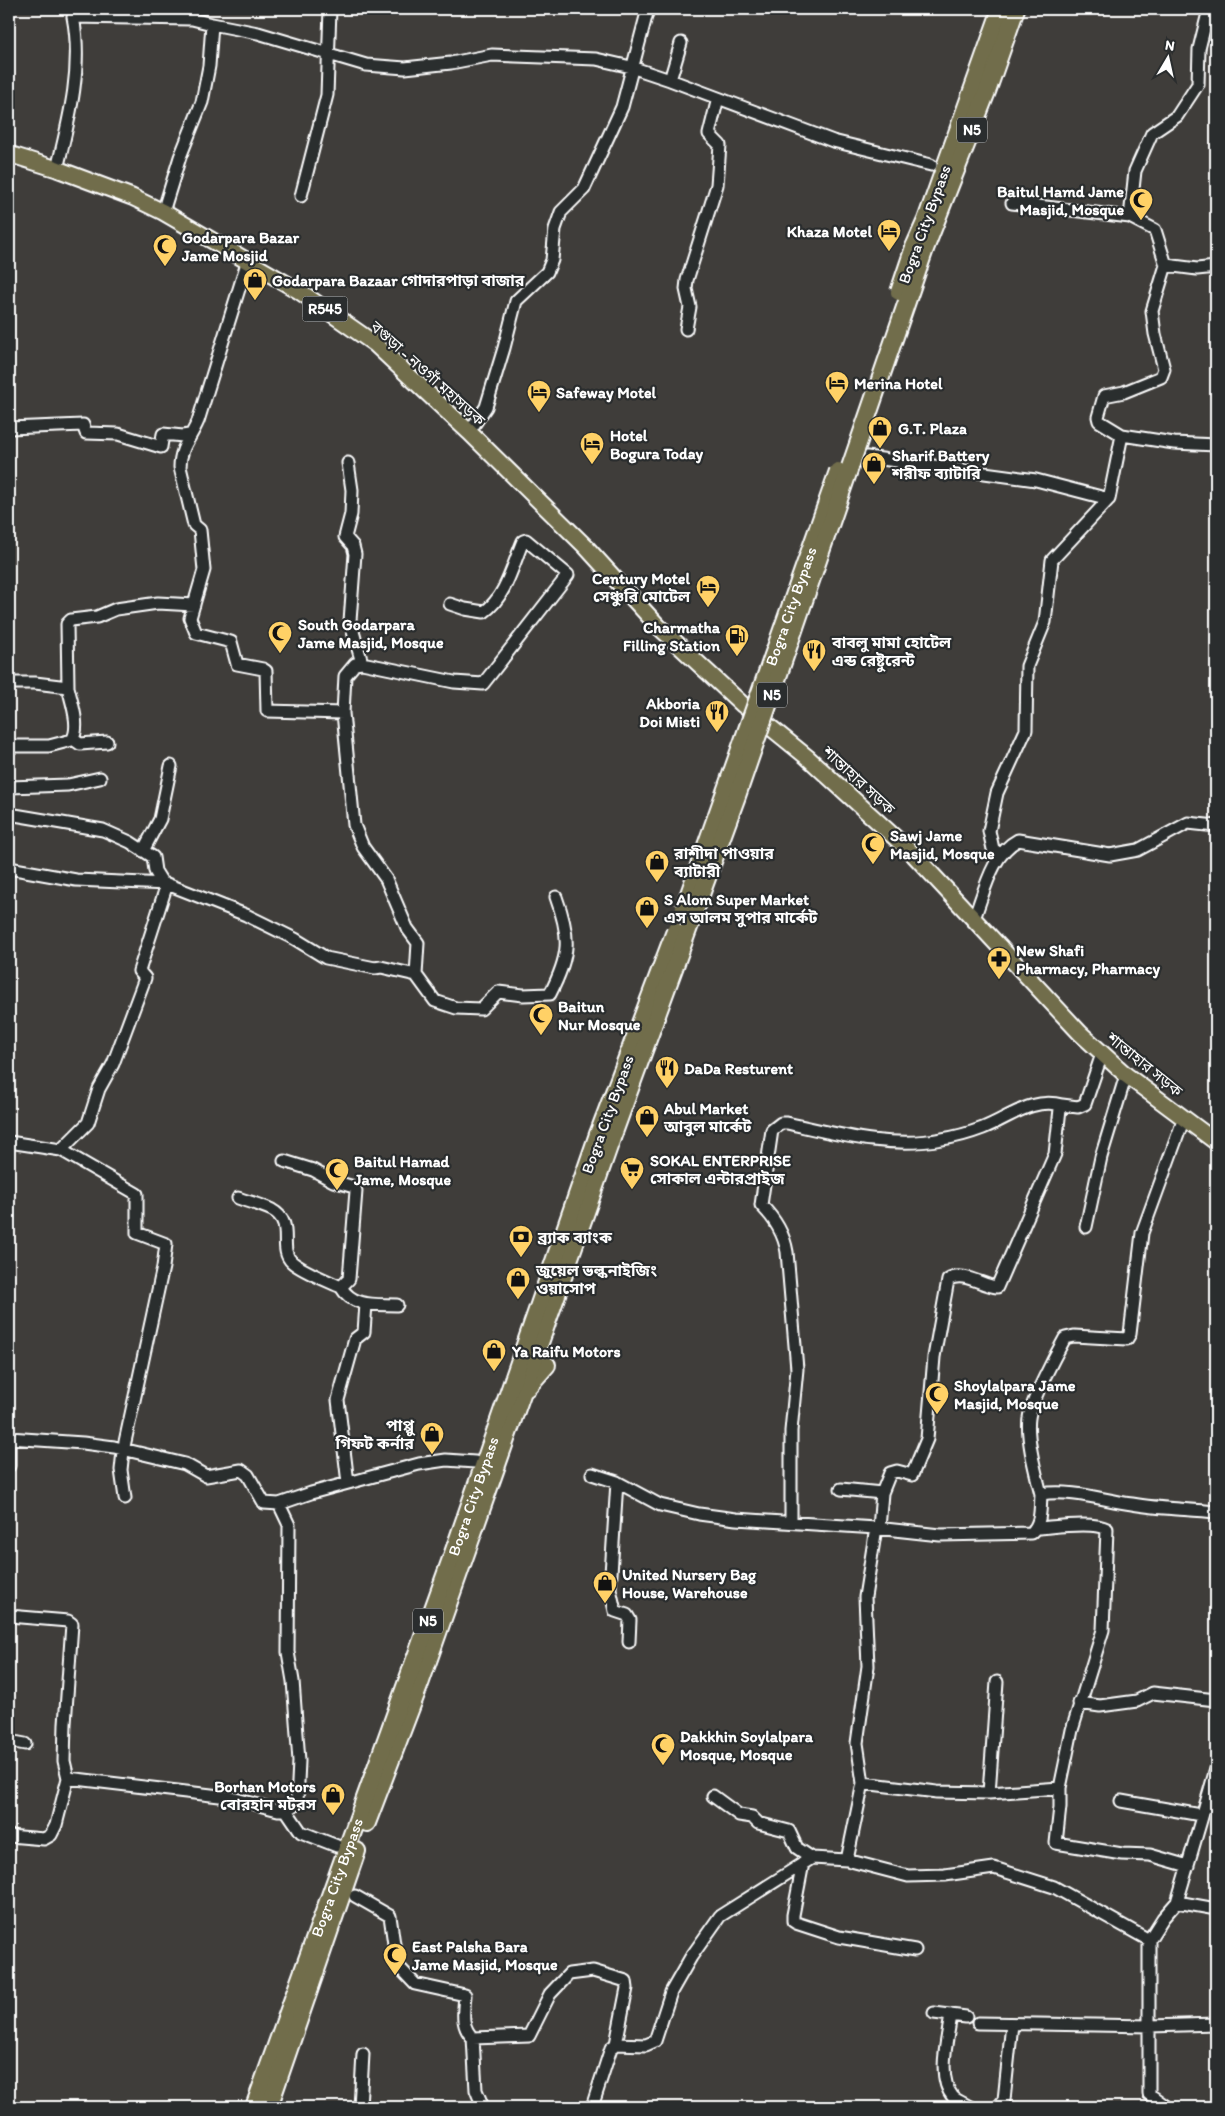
<svg xmlns="http://www.w3.org/2000/svg" width="1225" height="2116" font-family="Itim,'Noto Sans Bengali',sans-serif">
<rect width="100%" height="100%" fill="#3f3d3a"/>
<filter id="ink" filterUnits="userSpaceOnUse"><feTurbulence type="fractalNoise" baseFrequency=".02" numOctaves="2"/><feDisplacementMap in="SourceGraphic" scale="10" xChannelSelector="R" yChannelSelector="G"/><feConvolveMatrix kernelMatrix="1 2 1 2 8 2 1 2 1" color-interpolation-filters="sRGB"/></filter>
<g filter="url(#ink)">
<g fill="none" stroke-linecap="round" stroke-linejoin="round">
<defs>
<path id="minor" d="M212 24 258 33 366 65 405 68 451 63 492 55 596 59 631 67 670 80 833 141 931 165
M670 80 681 43
M57 169C69 120 83 67 73 17L192 19 212 24 209 66 202 102 180 157 163 212
M301 196 327 95 330 9
M1130 217 1135 171 1152 133 1177 116 1198 84 1199 49 1209 9
M248 260 198 421C191 438 180 447 180 467L194 525 200 530 204 570 190 618 196 633 231 642 237 664 263 669 266 671 267 711 343 713
M1166 265 1197 269 1216 267
M686 329 690 307 686 289 687 280 717 185 720 145 709 134 718 98
M9 428 83 425 86 433 118 434 161 447 163 434 183 436 189 435
M469 432 486 407 504 348 516 301 547 272 552 260 555 229 561 212 584 189 622 107 648 9
M1122 435 1174 443 1216 445
M867 457 1036 480 1109 499
M348 463 352 490 351 514 345 537 353 546 355 554 350 621 362 663
M9 683H35L68 687C71 701 81 727 72 740L49 746H9
M68 687 67 624 71 620 97 617 116 609 158 603 194 605
M73 739 80 744 107 742
M9 787 68 785 100 778
M9 814 103 830 130 842 153 857 155 871 163 884
M143 851 160 819 171 766
M1000 854 993 849 989 831 997 793 1026 730 1027 666 1045 622 1052 560 1109 499 1122 435 1099 421 1098 417 1104 396 1124 392 1161 377 1164 369 1155 334 1152 311 1166 265 1155 230 1130 217 1012 203
M9 868 76 880 167 884 246 915 295 939 326 958 375 968 381 967 416 975 435 1001 456 1008 481 1009 498 992 523 995 550 994C570 955 571 938 556 897
M973 921C984 894 991 854 1018 840L1110 855 1138 850 1188 823 1216 826
M416 975 418 943 407 928 386 879 363 847 354 825 343 713 345 676 355 664 362 663 454 682 483 684 568 575 526 540 523 541C513 564 506 597 484 612L465 609 450 604
M9 1142 61 1150 137 1194V1233L166 1244 163 1267 123 1451 121 1470 125 1498
M61 1150 88 1123 99 1089 113 1064 144 981 145 978 139 971 167 884
M284 1161 313 1170 333 1181 354 1187 356 1191 349 1279 341 1287
M238 1198C249 1202 262 1205 272 1210 296 1223 277 1249 292 1262 302 1271 328 1281 341 1287 353 1308 376 1304 397 1305
M1086 1227 1101 1157 1126 1075
M9 1438 83 1443 114 1447 185 1464 206 1476 241 1470 248 1475 264 1503 279 1504 311 1493 419 1464 446 1460 475 1462
M9 1466V1438
M592 1474 617 1482 660 1505 699 1514 736 1519 876 1528 940 1535 1031 1533C1042 1523 1040 1508 1041 1494 1071 1489 1103 1500 1132 1504 1160 1509 1188 1509 1216 1512
M617 1482 610 1589 615 1611 627 1615 630 1620 629 1642
M348 1483 338 1400 355 1339 364 1332 366 1304
M841 1489 882 1493
M1041 1494C1036 1474 1026 1438 1029 1418 1031 1401 1056 1354 1065 1338L1074 1336 1127 1339 1130 1334 1142 1233 1184 1118
M279 1504 289 1525 288 1652 293 1681 299 1761 297 1803 286 1810
M791 1521V1431L797 1369 787 1252C784 1233 775 1219 761 1205L772 1130 781 1123H787C837 1134 890 1149 942 1139 956 1137 970 1133 983 1128 1009 1118 1032 1097 1062 1105
M879 1528 882 1493 890 1473 897 1471 912 1475 927 1439 934 1357 948 1280C963 1270 982 1286 997 1287L1055 1154 1060 1109 1062 1105 1078 1107 1085 1104 1102 1054
M1037 1528C1054 1527 1094 1521 1107 1529L1103 1630 1072 1730 1060 1788V1807L1056 1843 1122 1854 1150 1855 1188 1866
M9 1616 68 1621 72 1624 65 1724 64 1761 68 1778 56 1825 51 1835 44 1839 9 1836
M1079 1703 1100 1706 1137 1701 1153 1693 1216 1700
M9 1741 25 1744
M68 1778 228 1797 278 1810H286L301 1832 337 1846
M863 1783 937 1792 989 1793 1060 1788
M989 1793 997 1682
M713 1796 739 1815 752 1817 758 1823 789 1831 797 1848 812 1858
M1121 1801 1201 1815
M847 1860 863 1783 857 1743 868 1666 865 1597 876 1528
M803 1863 793 1915V1921L796 1923 839 1937 915 1950
M355 1896 390 1916 397 1965 415 1984 465 1995C464 2011 460 2026 473 2038L476 2090 483 2107
M1177 1902 1216 1909
M934 2013 966 2017
M951 2015C948 2038 936 2077 953 2097 957 2101 965 2104 970 2107
M978 2023 1150 2026 1216 2024
M473 2038 529 2036 550 1994 569 1974 593 1971 626 1981 627 1988 616 2044
M360 2107 363 2054
M592 2107 611 2048 616 2044 646 2045 655 2041 671 1992 691 1957 720 1916 812 1858 847 1860 908 1876 945 1875 994 1868 1054 1887 1149 1940
M998 2107 1004 2100 1012 2024
M1167 2107 1149 2094V1940L1163 1918 1177 1902 1216 1769"/>
<path id="major" d="M9 154 57 169 132 197 163 212 299 291 375 344 469 432 586 547 658 626 743 705 807 757 913 854 1080 1033 1126 1075 1216 1142"/>
<g id="highway">
<path d="M914 247 926 220 1001 9"/>
<path d="M925 249 988 89 1016 9"/>
<path d="M527 1388 547 1365"/>
<path d="M367 1823 420 1684 612 1138"/>
<path id="s1" d="M254 2107 452 1556 598 1134"/>
<path d="M269 2107 357 1851"/>
</g>
</defs>
<use href="#minor" stroke="#fff" stroke-width="15"/>
<use href="#major" stroke="#fff" stroke-width="19"/>
<use href="#highway" stroke="#fff" stroke-width="20"/>
<use href="#minor" stroke="#2a2d2e" stroke-width="11"/>
<use href="#major" stroke="#716d4b" stroke-width="15"/>
<use href="#highway" stroke="#716d4b" stroke-width="16"/>
<defs>
<g id="highway-bridge">
<path d="M899 292 914 247"/>
<path id="s2" d="M684 908 838 471"/>
<path d="M598 1134 675 931"/>
<path d="M612 1138 737 796 925 249"/>
</g>
</defs>
<use href="#highway-bridge" stroke="#fff" stroke-width="20" stroke-linecap="butt"/>
<use href="#highway-bridge" stroke="#716d4b" stroke-width="16"/>
</g>
</g>
<defs>
<symbol id="mosque-pin" viewBox="-11 -11 22 30"><path d="M0 17L-7.5 6A9.5 9.5 0 1 1 7.5 6Z" fill="#ffd166" stroke="#2a2d2e"/><path d="M3.5-4.9A6 6 0 1 0 3.5 4.9A5 5 0 1 1 3.5-4.9Z" fill="#111"/></symbol>
<symbol id="hotel-pin" viewBox="-11 -11 22 30"><path d="M0 17L-7.5 6A9.5 9.5 0 1 1 7.5 6Z" fill="#ffd166" stroke="#2a2d2e"/><path d="M-6-4.5h1.5V1H6V5H4.5V3h-9V5H-6ZM-4 0a1.8 1.8 0 1 1 3.6 0ZM.5 0V-2.5h3Q6-2.5 6 0Z" fill="#111"/></symbol>
<symbol id="shop-pin" viewBox="-11 -11 22 30"><path d="M0 17L-7.5 6A9.5 9.5 0 1 1 7.5 6Z" fill="#ffd166" stroke="#2a2d2e"/><path d="M-5-2.5h2.3a2.7 3.5 0 0 1 5.4 0H5L5.5 6h-11ZM-1.5-2.5h3a1.5 2.3 0 0 0-3 0Z" fill="#111"/></symbol>
<symbol id="fuel-pin" viewBox="-11 -11 22 30"><path d="M0 17L-7.5 6A9.5 9.5 0 1 1 7.5 6Z" fill="#ffd166" stroke="#2a2d2e"/><path d="M-5.5-6h7V0h2V4h1.3V-2.5L3-4.5l.8-.8L6-3V5H2.5V1h-1V6h-7ZM-4.2-4.7v3.2H.2V-4.7Z" fill="#111"/></symbol>
<symbol id="restaurant-pin" viewBox="-11 -11 22 30"><path d="M0 17L-7.5 6A9.5 9.5 0 1 1 7.5 6Z" fill="#ffd166" stroke="#2a2d2e"/><path d="M-5-6h1v4h1v-4h1v4h1v-4h1v5L-1.5 .5V6h-2V.5L-5-1ZM5-6V6H3V1.5H1.5Q1.5-4 5-6Z" fill="#111"/></symbol>
<symbol id="pharmacy-pin" viewBox="-11 -11 22 30"><path d="M0 17L-7.5 6A9.5 9.5 0 1 1 7.5 6Z" fill="#ffd166" stroke="#2a2d2e"/><path d="M-2-6h4v4h4v4h-4v4h-4v-4h-4v-4h4Z" fill="#111"/></symbol>
<symbol id="supermarket-pin" viewBox="-11 -11 22 30"><path d="M0 17L-7.5 6A9.5 9.5 0 1 1 7.5 6Z" fill="#ffd166" stroke="#2a2d2e"/><path d="M-6-5.5h2.5l.6 2H6L4.5 2H-2.5L-4.4-4H-6ZM-1.5 3.2a1.3 1.3 0 1 0 .1 0ZM3 3.2a1.3 1.3 0 1 0 .1 0Z" fill="#111"/></symbol>
<symbol id="bank-pin" viewBox="-11 -11 22 30"><path d="M0 17L-7.5 6A9.5 9.5 0 1 1 7.5 6Z" fill="#ffd166" stroke="#2a2d2e"/><path d="M-6-4H6V4H-6ZM0-2.3a2.3 2.3 0 1 0 0 4.6a2.3 2.3 0 1 0 0-4.6Z" fill="#111"/></symbol>
</defs>
<g fill-rule="evenodd">
<use href="#mosque-pin" x="1127" y="186" width="28" height="38"/>
<use href="#hotel-pin" x="875" y="217" width="28" height="38"/>
<use href="#mosque-pin" x="151" y="232" width="28" height="38"/>
<use href="#shop-pin" x="241" y="266" width="28" height="38"/>
<use href="#hotel-pin" x="823" y="369" width="28" height="38"/>
<use href="#hotel-pin" x="525" y="378" width="28" height="38"/>
<use href="#shop-pin" x="866" y="414" width="28" height="38"/>
<use href="#hotel-pin" x="578" y="430" width="28" height="38"/>
<use href="#shop-pin" x="860" y="450" width="28" height="38"/>
<use href="#hotel-pin" x="694" y="573" width="28" height="38"/>
<use href="#mosque-pin" x="266" y="619" width="28" height="38"/>
<use href="#fuel-pin" x="723" y="622" width="28" height="38"/>
<use href="#restaurant-pin" x="800" y="637" width="28" height="38"/>
<use href="#restaurant-pin" x="703" y="698" width="28" height="38"/>
<use href="#mosque-pin" x="859" y="830" width="28" height="38"/>
<use href="#shop-pin" x="643" y="848" width="28" height="38"/>
<use href="#shop-pin" x="633" y="894" width="28" height="38"/>
<use href="#pharmacy-pin" x="985" y="945" width="28" height="38"/>
<use href="#mosque-pin" x="527" y="1001" width="28" height="38"/>
<use href="#restaurant-pin" x="653" y="1054" width="28" height="38"/>
<use href="#shop-pin" x="633" y="1103" width="28" height="38"/>
<use href="#supermarket-pin" x="618" y="1155" width="28" height="38"/>
<use href="#mosque-pin" x="323" y="1156" width="28" height="38"/>
<use href="#bank-pin" x="507" y="1223" width="28" height="38"/>
<use href="#shop-pin" x="504" y="1265" width="28" height="38"/>
<use href="#shop-pin" x="480" y="1337" width="28" height="38"/>
<use href="#mosque-pin" x="923" y="1380" width="28" height="38"/>
<use href="#shop-pin" x="418" y="1420" width="28" height="38"/>
<use href="#shop-pin" x="591" y="1569" width="28" height="38"/>
<use href="#mosque-pin" x="649" y="1731" width="28" height="38"/>
<use href="#shop-pin" x="319" y="1781" width="28" height="38"/>
<use href="#mosque-pin" x="381" y="1941" width="28" height="38"/>
</g>
<g text-anchor="middle" stroke-width="4.5" stroke-linejoin="round" paint-order="stroke">
<g fill="#2a2d2e" stroke="#bfc0c0" stroke-width="1">
<rect x="957" y="117.5" width="30" height="25" rx="4"/>
<rect x="302.5" y="296.5" width="45" height="25" rx="4"/>
<rect x="757" y="682.5" width="30" height="25" rx="4"/>
<rect x="413" y="1608.5" width="30" height="25" rx="4"/>
</g>
<g font-size="15" font-weight="bold" fill="#fff">
<text x="972" y="135">N5</text>
<text x="325" y="314">R545</text>
<text x="772" y="700">N5</text>
<text x="428" y="1626">N5</text>
</g>
<g font-size="16" font-weight="bold" fill="#fff" stroke="#2a2d2e" text-anchor="start">
<text x="1124" y="197" text-anchor="end">Baitul Hamd Jame<tspan x="1124" dy="18">Masjid, Mosque</tspan></text>
<text x="872" y="237" text-anchor="end">Khaza Motel</text>
<text x="182" y="243">Godarpara Bazar<tspan x="182" dy="18">Jame Mosjid</tspan></text>
<text x="272" y="286">Godarpara Bazaar গোদারপাড়া বাজার</text>
<text x="854" y="389">Merina Hotel</text>
<text x="556" y="398">Safeway Motel</text>
<text x="898" y="434">G.T. Plaza</text>
<text x="610" y="441">Hotel<tspan x="610" dy="18">Bogura Today</tspan></text>
<text x="892" y="461">Sharif Battery<tspan x="892" dy="18">শরীফ ব্যাটারি</tspan></text>
<text x="690" y="584" text-anchor="end">Century Motel<tspan x="690" dy="18">সেঞ্চুরি মোটেল</tspan></text>
<text x="298" y="630">South Godarpara<tspan x="298" dy="18">Jame Masjid, Mosque</tspan></text>
<text x="720" y="633" text-anchor="end">Charmatha<tspan x="720" dy="18">Filling Station</tspan></text>
<text x="832" y="648">বাবলু মামা হোটেল<tspan x="832" dy="18">এন্ড রেষ্টুরেন্ট</tspan></text>
<text x="700" y="709" text-anchor="end">Akboria<tspan x="700" dy="18">Doi Misti</tspan></text>
<text x="890" y="841">Sawj Jame<tspan x="890" dy="18">Masjid, Mosque</tspan></text>
<text x="674" y="859">রাশীদা পাওয়ার<tspan x="674" dy="18">ব্যাটারী</tspan></text>
<text x="664" y="905">S Alom Super Market<tspan x="664" dy="18">এস আলম সুপার মার্কেট</tspan></text>
<text x="1016" y="956">New Shafi<tspan x="1016" dy="18">Pharmacy, Pharmacy</tspan></text>
<text x="558" y="1012">Baitun<tspan x="558" dy="18">Nur Mosque</tspan></text>
<text x="684" y="1074">DaDa Resturent</text>
<text x="664" y="1114">Abul Market<tspan x="664" dy="18">আবুল মার্কেট</tspan></text>
<text x="650" y="1166">SOKAL ENTERPRISE<tspan x="650" dy="18">সোকাল এন্টারপ্রাইজ</tspan></text>
<text x="354" y="1167">Baitul Hamad<tspan x="354" dy="18">Jame, Mosque</tspan></text>
<text x="538" y="1243">ব্র্যাক ব্যাংক</text>
<text x="536" y="1276">জুয়েল ভল্কনাইজিং<tspan x="536" dy="18">ওয়াসোপ</tspan></text>
<text x="512" y="1357">Ya Raifu Motors</text>
<text x="954" y="1391">Shoylalpara Jame<tspan x="954" dy="18">Masjid, Mosque</tspan></text>
<text x="414" y="1431" text-anchor="end">পাপ্পু<tspan x="414" dy="18">গিফট কর্নার</tspan></text>
<text x="622" y="1580">United Nursery Bag<tspan x="622" dy="18">House, Warehouse</tspan></text>
<text x="680" y="1742">Dakkhin Soylalpara<tspan x="680" dy="18">Mosque, Mosque</tspan></text>
<text x="316" y="1792" text-anchor="end">Borhan Motors<tspan x="316" dy="18">বোরহান মটরস</tspan></text>
<text x="412" y="1952">East Palsha Bara<tspan x="412" dy="18">Jame Masjid, Mosque</tspan></text>
</g>
<g font-size="16" fill="#fff" stroke="#2a2d2e">
<text transform="translate(924 224) rotate(-70)" y="6">Bogra City Bypass</text>
<text transform="translate(428 373) rotate(42)" y="6">বগুড়া - নওগাঁ মহাসড়ক</text>
<text dy="6" stroke="none"><textPath href="#s2" startOffset="320">Bogra City Bypass</textPath></text>
<text transform="translate(859 780) rotate(43)" y="6">শান্তাহার সড়ক</text>
<text transform="translate(1145 1064) rotate(39)" y="6">শান্তাহার সড়ক</text>
<text transform="translate(607 1114) rotate(-70)" y="6">Bogra City Bypass</text>
<text dy="6" stroke="none"><textPath href="#s1" startOffset="649">Bogra City Bypass</textPath></text>
<text dy="6" stroke="none"><textPath href="#s1" startOffset="244">Bogra City Bypass</textPath></text>
</g>
</g>
<rect width="1225" height="2116" fill="none" stroke="#2a2d2e" stroke-width="30"/>
<rect x="15" y="15" width="1195" height="2086" fill="none" stroke="#fff" stroke-width="2" filter="url(#ink)"/>
<g transform="translate(1168 58) rotate(9)" stroke="#2a2d2e" stroke-width="4" paint-order="stroke">
<path d="M0-4L9 19L0 12L-9 19Z" fill="#ffffff"/>
<text y="-8" font-size="14" font-weight="bold" text-anchor="middle" fill="#ffffff">N</text>
</g>
</svg>
